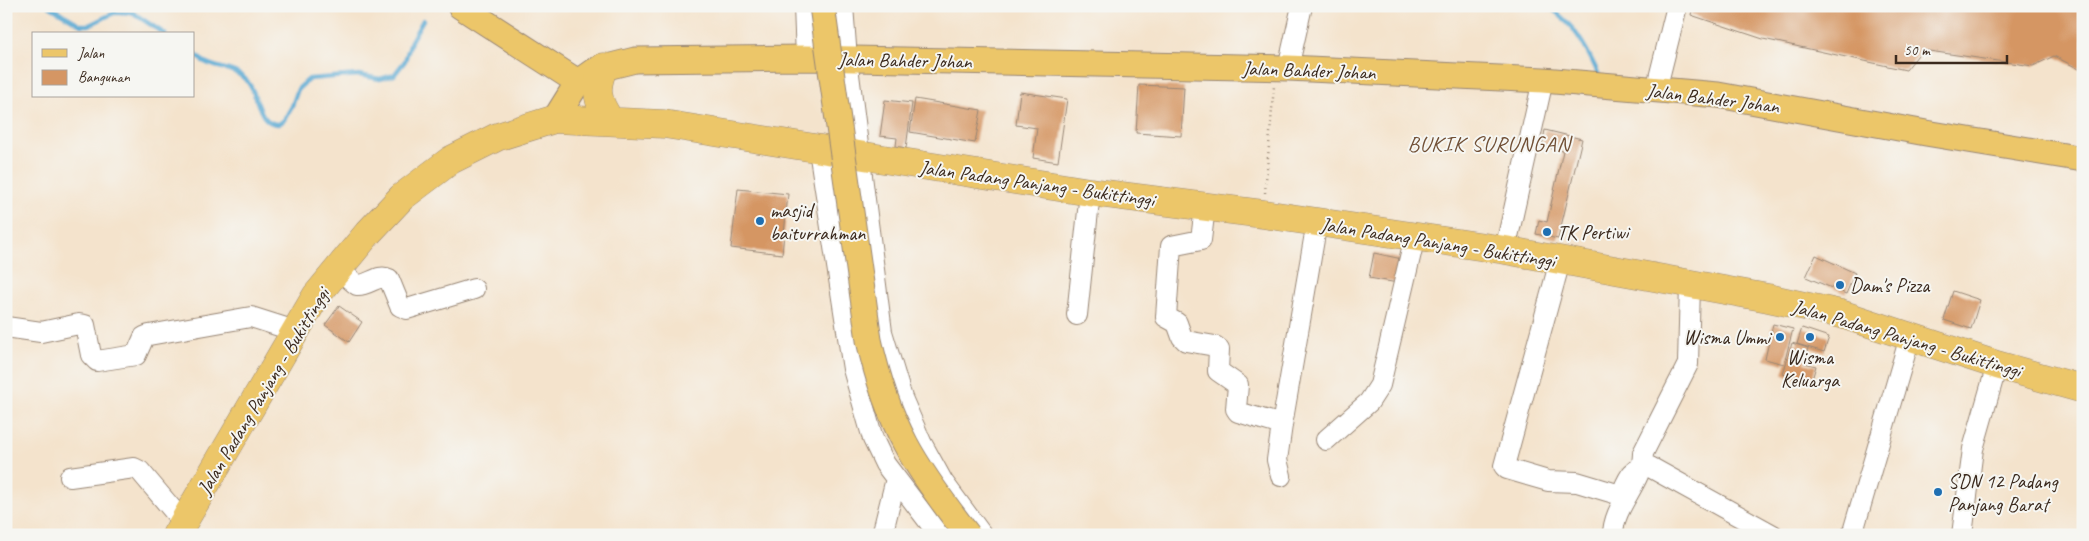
<svg xmlns="http://www.w3.org/2000/svg" width="2089" height="541" font-family="Caveat,sans-serif">
<rect width="100%" height="100%" fill="#f6f6f2"/>
<filter id="ink" filterUnits="userSpaceOnUse"><feTurbulence type="fractalNoise" baseFrequency=".02" numOctaves="2"/><feDisplacementMap in="SourceGraphic" scale="10" xChannelSelector="R" yChannelSelector="G"/><feConvolveMatrix kernelMatrix="1 2 1 2 8 2 1 2 1" color-interpolation-filters="sRGB"/></filter>
<filter id="wash" filterUnits="userSpaceOnUse"><feTurbulence type="fractalNoise" baseFrequency=".0096" numOctaves="4" result="noise"/><feDisplacementMap in="SourceGraphic" scale="20" xChannelSelector="R" yChannelSelector="G"/><feGaussianBlur stdDeviation="1.12" result="paint"/><feColorMatrix in="noise" values="0 0 0 0 0 0 0 0 0 0 0 0 0 0 0 0 0 1.4 0 .05"/><feComposite in="paint" operator="in"/></filter>
<g filter="url(#wash)">
<rect width="100%" height="100%" fill="#f4e3cc"/>
<g fill="none" stroke-linecap="round" stroke-linejoin="round">
<path stroke="#57a7d1" stroke-width="4.5" d="M49 6 81 25H89L114 13H133L165 34
M1548 6C1574 24 1585 45 1598 73
M194 53C208 71 232 64 247 81 259 94 257 125 279 124L284 120 292 106 298 89 309 79 359 75 380 79 394 75 405 61 411 41 423 20"/>
</g>
<g id="blocks">
<path fill="#d59664" d="M1693 6H2083V71L2054 56 2033 66 1922 50 1906 70 1763 39 1691 15Z
M1139 85 1184 87 1181 136 1136 133Z
M1020 92 1067 99 1058 162 1033 158 1037 128 1016 125Z
M915 99 981 110 975 143 910 132Z
M885 100 912 103 906 148 896 146 897 138 880 136Z
M1545 130 1582 139 1558 239 1536 234 1539 220 1547 222 1563 151 1542 146Z
M738 189 788 194 782 254 731 248Z
M1374 253 1402 259 1398 283 1369 278Z
M1816 255 1855 273 1846 294 1806 277Z
M1953 291 1980 300 1971 329 1944 320Z
M339 306 362 322 349 342 325 325Z
M1773 324 1793 329 1784 364 1765 359Z
M1802 328 1829 337 1824 352 1797 344Z
M1792 343 1808 348 1804 363 1816 366 1811 383 1783 374Z"/>
</g>
</g>
<g filter="url(#ink)">
<use href="#blocks" fill-opacity="0" stroke="#988675" stroke-width="1"/>
<g fill="none" stroke-linecap="round" stroke-linejoin="round">
<defs>
<path id="minor" d="M804 6 806 58
M843 6 847 59 882 332 902 398 921 442 943 482 982 535
M1288 68 1302 6
M1656 90 1677 6
M819 150 853 369 873 439 885 464 939 535
M1205 207 1201 240 1171 246 1166 317 1177 323 1182 337 1186 341 1215 346 1219 349 1218 371 1238 385 1236 409 1238 412 1282 425
M1505 250 1543 80
M1560 261 1504 466 1507 469 1548 481 1577 482 1617 494 1622 493C1628 479 1632 466 1650 467L1773 535
M339 270 357 285C369 286 378 273 389 279L400 306 407 309 474 289
M1077 315 1090 192
M6 327 41 332 79 324 85 325 91 355 97 361 136 355 144 337 149 335 245 318 251 317 295 331
M1326 440 1369 402 1380 385 1415 236
M1281 476 1277 460 1282 425 1317 222
M70 477 134 468 140 471 183 522
M882 535 896 479
M1613 535C1613 505 1643 483 1643 453L1688 364 1690 284
M1852 535 1910 337
M1962 535 1973 449 1997 365"/>
<path id="major" d="M460 6 578 82
M555 119 578 82 595 70 635 60 806 58 1288 68 1543 80 1718 95 1926 133 2083 159"/>
<path id="highway" d="M604 67C594 88 597 102 610 120
M176 535 316 296 368 233 402 197 451 160 497 137 555 119 664 124 1090 192 1263 214 1505 250 1768 298 1841 314 1997 365 2083 389"/>
</defs>
<use href="#minor" stroke="#988675" stroke-width="22"/>
<use href="#major" stroke="#988675" stroke-width="27"/>
<use href="#highway" stroke="#988675" stroke-width="29"/>
<path stroke="#988675" stroke-width="2.5" stroke-dasharray="1 4" stroke-linecap="butt" d="M1265 193 1274 86"/>
<use href="#minor" stroke="#fff" stroke-width="20"/>
<use href="#major" stroke="#ecc669" stroke-width="25"/>
<use href="#highway" stroke="#ecc669" stroke-width="28"/>
<defs>
<path id="major-bridge" d="M822 6 869 340C888 426 915 467 968 535"/>
</defs>
<use href="#major-bridge" stroke="#988675" stroke-width="27" stroke-linecap="butt"/>
<use href="#major-bridge" stroke="#ecc669" stroke-width="25"/>
</g>
</g>
<g fill="#1f6fb2" stroke="#f6f6f2" stroke-width="2">
<circle cx="760" cy="221" r="5"/>
<circle cx="1547" cy="232" r="5"/>
<circle cx="1840" cy="285" r="5"/>
<circle cx="1780" cy="337" r="5"/>
<circle cx="1810" cy="337" r="5"/>
<circle cx="1938" cy="492" r="5"/>
</g>
<g text-anchor="middle" stroke-width="4" stroke-linejoin="round" paint-order="stroke">
<g font-size="20" fill="#3b2a1e" stroke="#f6f6f2">
<text transform="translate(905 60) rotate(1)" y="7">Jalan Bahder Johan</text>
<text transform="translate(1309 70) rotate(2)" y="7">Jalan Bahder Johan</text>
<text transform="translate(1713 98) rotate(7)" y="7">Jalan Bahder Johan</text>
<text transform="translate(1037 183) rotate(8)" y="7">Jalan Padang Panjang - Bukittinggi</text>
<text transform="translate(1438 242) rotate(9)" y="7">Jalan Padang Panjang - Bukittinggi</text>
<text transform="translate(1907 338) rotate(16)" y="7">Jalan Padang Panjang - Bukittinggi</text>
<text transform="translate(263 391) rotate(-59)" y="7">Jalan Padang Panjang - Bukittinggi</text>
</g>
<g font-size="20" fill="#3b2a1e" stroke="#f6f6f2" text-anchor="start">
<text x="770" y="217">masjid<tspan x="770" dy="23">baiturrahman</tspan></text>
<text x="1557" y="239">TK Pertiwi</text>
<text x="1850" y="292">Dam's Pizza</text>
<text x="1770" y="344" text-anchor="end">Wisma Ummi</text>
<text x="1810" y="364" text-anchor="middle">Wisma<tspan x="1810" dy="23">Keluarga</tspan></text>
<text x="1948" y="488">SDN 12 Padang<tspan x="1948" dy="23">Panjang Barat</tspan></text>
</g>
<g font-size="22" letter-spacing="1" fill="#715036" stroke="#f6f6f2">
<text x="1489" y="151">BUKIK SURUNGAN</text>
</g>
</g>
<rect width="2089" height="541" fill="none" stroke="#f6f6f2" stroke-width="25"/>
<rect x="32" y="32" width="162" height="65" fill="#f6f6f2" stroke="#aba49d"/>
<rect x="42" y="49" width="25" height="8" fill="#ecc669" stroke="#aba49d"/>
<text x="78" y="58" font-size="15" fill="#3b2a1e">Jalan</text>
<rect x="42" y="70" width="25" height="15" fill="#d59664" stroke="#aba49d"/>
<text x="78" y="82" font-size="15" fill="#3b2a1e">Bangunan</text>
<path d="M1896 55v8h111v-8" fill="none" stroke="#3b2a1e" stroke-width="2.5"/>
<text x="1904" y="55" font-size="15" fill="#3b2a1e" stroke="#f6f6f2" stroke-width="4" paint-order="stroke">50 m</text>
</svg>
